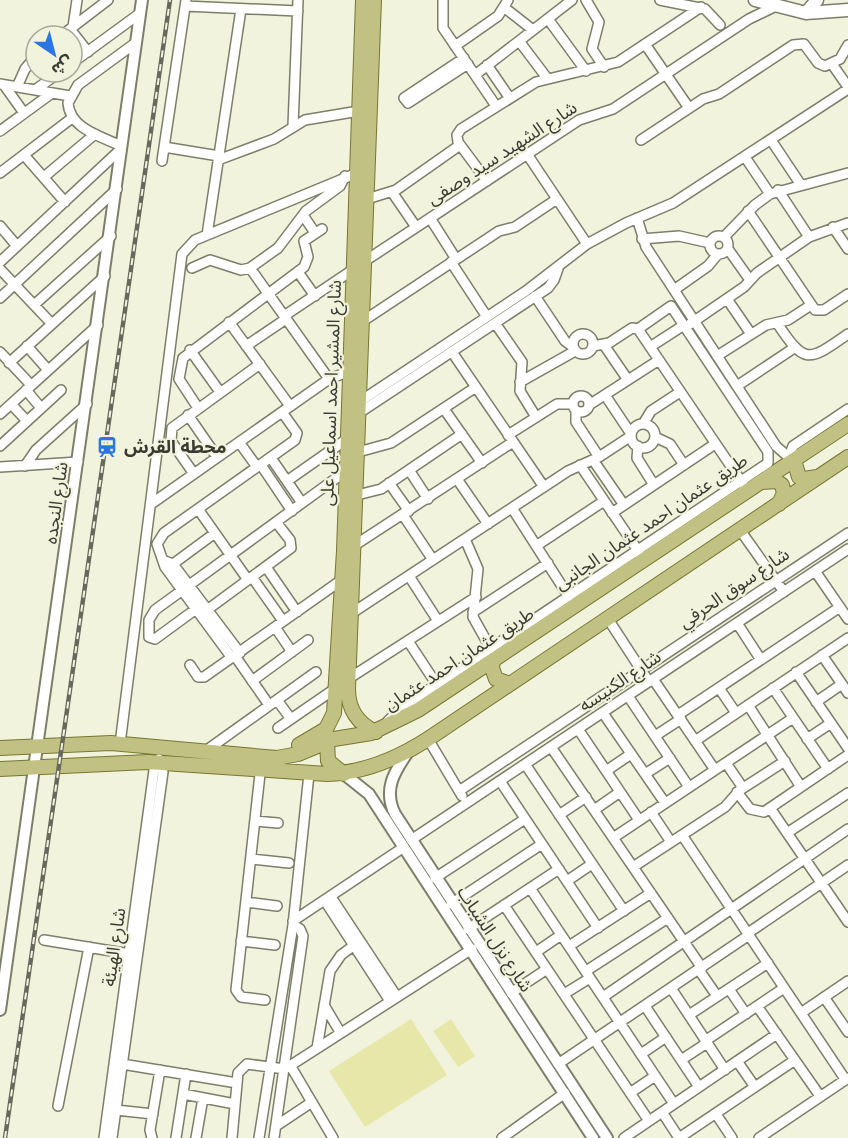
<svg xmlns="http://www.w3.org/2000/svg" width="848" height="1138" font-family="Karla,'Noto Sans Arabic',sans-serif">
<rect width="100%" height="100%" fill="#f2f3dd"/>
<path fill="#e6e7a9" d="M411 1019 447 1075 365 1127 329 1071Z
M451 1019 475 1056 458 1067 433 1031Z"/>
<g fill="none" stroke-linecap="round" stroke-linejoin="round">
<defs>
<path id="minor" d="M443 0V28L496 106
M586 0 599 22 592 49 604 67
M660 0 705 9 720 25
M185 6 298 11
M505 8 533 30
M548 19 586 71
M73 27 77 0
M70 29 88 52
M61 36 108 0
M519 41 547 78
M645 44 689 108
M455 46 498 16 508 0
M464 58 404 98 408 103 468 64
M72 63 139 14
M832 64 848 87
M487 65 509 97
M475 75 572 0
M0 84 70 96
M4 85 24 113
M17 87 25 69 36 56
M35 90 60 72
M293 126 298 0
M0 131 52 93
M641 140 703 99 719 94 793 45 804 44 818 63 825 66 840 59 848 45
M771 140 801 185
M121 146C101 136 70 129 68 103L78 85 134 44
M164 147 219 156
M527 154 587 244
M24 155 65 202
M745 157 770 194
M218 160 274 139 305 120 359 111
M162 161 186 0
M0 173 72 118
M44 177 95 134
M487 181 458 142 457 135 461 129 536 82 618 62 701 7
M778 190 809 237
M392 192 416 227
M367 199 396 190 460 145
M748 211 815 310H824L848 294
M303 215 315 233
M430 218 456 259
M637 218 646 247 776 446 793 461
M0 226 17 246
M833 227 848 249
M207 235 241 9
M710 245a9 9 0 1 1 18 0a9 9 0 1 1-18 0Z
M724 237 755 205 770 194 848 173
M642 239 679 236 710 243
M728 249 750 280
M365 261 579 120 613 109 749 19 776 6
M0 262 121 149
M451 262 487 317
M192 268 210 260 241 270 250 268 278 248 306 211 340 186 345 176
M250 268 329 379
M0 269 52 324
M298 272 315 296
M674 290 708 266 718 254
M535 296 565 341 573 347
M0 298 117 189
M727 299 751 334
M34 305 111 236
M284 316 354 269
M363 321 499 231 515 227 557 199
M229 322 290 406
M495 323 522 362 520 391 536 417
M777 323C805 365 808 362 848 334
M690 324 744 287 757 273 809 237 848 223
M573 344a10 10 0 1 1 20 0a10 10 0 1 1-20 0Z
M604 345 628 380
M27 346 48 370
M246 346 286 319
M593 346 609 343 632 328 638 329 745 487
M650 347 684 325
M190 350 220 392
M0 352 31 385
M452 352 544 487
M717 356 766 325 788 320 811 305
M9 363 105 276
M520 382 575 351
M737 386 794 348
M26 390 41 408
M605 395 631 434
M573 404a8 8 0 1 1 16 0a8 8 0 1 1-16 0Z
M11 404 27 421
M356 404 526 291 587 244 626 223 673 203 848 89
M589 405 659 360
M198 408 179 379 183 358 304 267 308 257 304 241 322 229
M444 409 482 463
M576 411V422L599 457
M0 414 98 325
M188 415 217 457
M356 415 548 288 554 280 559 266
M643 424 651 411 680 392
M631 436a12 12 0 1 1 24 0a12 12 0 1 1-24 0Z
M508 435 557 404H573
M655 437 670 444 684 465
M239 442 257 467
M0 446 61 390
M638 446 637 458 654 485
M358 452 391 443 476 387
M271 458 302 503
M593 460 624 505
M794 460 790 454 793 446 848 409
M261 465 292 511
M580 465 641 555
M25 466 36 450 87 404
M0 467 78 462
M409 470 428 499
M194 474 171 441 172 428 260 364
M457 479 488 524
M287 481 347 439
M389 483 409 511
M357 495 381 489 462 434
M151 504 329 379 350 371
M512 508 569 597
M198 509 248 580
M612 513 715 444
M403 515 433 560
M740 530 784 592
M465 539 478 569 473 617 491 649
M536 546 604 501
M352 547 513 442
M165 561 173 564 240 653
M173 564 215 533
M266 567 297 612
M815 571 848 619
M409 576 438 621
M252 577 283 621
M196 609 155 639 149 637V620L155 610 346 471
M207 610 291 548 290 540 276 522
M473 612 548 563
M352 613 568 471 599 457 631 436
M608 619 649 682
M737 623 761 660
M275 627 292 652
M408 641 437 685
M822 655 848 693
M235 656 269 705
M232 658 165 567 157 544 164 533 295 440 297 433 282 412
M190 665 198 677H204L343 579
M796 672 848 748
M348 679 476 597
M653 679 715 770
M252 681 308 640
M719 688 736 713
M773 688 828 769
M628 696 689 787
M277 700 291 719
M816 702 842 684
M748 705 801 787
M603 713 665 803
M678 715 840 607
M388 721 400 709 768 463V452L671 306 638 329
M278 728 336 688
M578 729 639 820
M655 736 681 719
M428 739 462 796
M807 739 831 723
M695 741 848 638
M120 744 182 254 195 240 362 171
M551 747 702 968
M207 750 316 672
M726 763 743 788
M525 764 624 911
M261 765 236 990 241 997 265 1000
M606 771 631 754
M645 774 670 758
M500 781 598 928
M459 791 848 533
M737 792 750 809 764 812 848 755
M770 808 848 922
M594 810 620 792
M651 812 671 842
M559 815 586 797
M255 821 278 823
M787 833 848 793
M682 835 845 1079
M613 838 793 718
M411 840 848 549
M251 859 289 863
M633 867 725 807 740 790 785 761
M435 878 525 819
M567 881 592 864
M530 888 674 1104
M331 897 397 997
M325 901 390 1001
M246 902 277 906
M451 904 542 844
M504 905 649 1121
M293 921 404 847
M468 929 559 869
M748 933 848 865
M44 940 130 954
M241 941 275 945
M569 946 651 893
M536 952 561 935
M699 970 717 996
M586 971 668 918
M671 988 725 1070
M729 989 746 1014
M511 993 547 969
M564 994 590 978
M603 997 848 829
M824 997 848 1032
M324 1005 340 1032
M645 1006 699 1087
M757 1006 820 1096
M801 1013 848 981
M689 1015 768 963
M705 1041 784 988
M317 1048 330 971 341 955 360 941
M641 1054 666 1037
M681 1060 707 1043
M737 1061 755 1087
M122 1064 237 1083
M558 1064 749 935
M290 1065 333 1138
M630 1093 655 1076
M183 1094 235 1104
M58 1106 89 947
M116 1110 153 1114
M662 1112 679 1138
M716 1114 732 1138
M276 1126 312 1102
M104 1138 154 770 159 759
M112 1138 163 772 159 763
M152 1138 150 1130 160 1070
M176 1138 186 1074
M196 1138 203 1098
M232 1138 238 1073 247 1064 285 1069 472 949
M259 1138 293 925 309 774
M274 1138 303 936 300 929 293 925
M502 1138 565 1093
M624 1138 777 1034
M679 1138 795 1060
M759 1138 848 1078"/>
<path id="tertiary" d="M408 752C394 772 383 790 395 814L607 1138
M344 774 369 794 593 1138
M0 1010 142 0"/>
<path id="secondary" d="M755 0 806 13 848 10
M806 13 817 0"/>
<path id="primary" d="M374 0 348 689C348 709 358 724 376 732
M794 460 799 477 804 479 817 477
M762 482 776 481 782 485 784 493 779 504
M493 660 492 668 496 679 510 684
M327 741 328 761 344 774
M299 745 326 729 334 713 344 551 363 0
M0 748 111 743 277 758 298 754 334 739 371 733 418 710 848 424
M0 769 148 762 327 774C364 773 397 759 428 739L848 457"/>
</defs>
<use href="#minor" stroke="#7d7e6a" stroke-width="12"/>
<use href="#tertiary" stroke="#7d7e6a" stroke-width="14"/>
<use href="#secondary" stroke="#7d7e6a" stroke-width="15"/>
<use href="#primary" stroke="#777630" stroke-width="16"/>
<use href="#minor" stroke="#fff" stroke-width="9"/>
<use href="#tertiary" stroke="#fff" stroke-width="10"/>
<use href="#secondary" stroke="#fff" stroke-width="12"/>
<use href="#primary" stroke="#c1c183" stroke-width="14"/>
<defs>
<path id="rail" d="M5 1138 170 0"/>
</defs>
<use href="#rail" stroke="#68695d" stroke-width="4.5"/>
<use href="#rail" stroke="#f2f3dd" stroke-width="2" stroke-dasharray="7" stroke-linecap="butt"/>
</g>
<defs>
<symbol id="station-bare" viewBox="-9 -9 18 18"><path d="M-3-6H3Q5-6 5-4V2Q5 4 3 4L4.5 6H3L1.5 4h-3L-3 6H-4.5L-3 4Q-5 4-5 2V-4Q-5-6-3-6ZM-3.5-4v3h7v-3ZM-3.5 1v1.5H-2V1ZM2 1v1.5H3.5V1Z" fill="#2c76e2" stroke="#f2f3dd" stroke-width="2.5" paint-order="stroke"/></symbol>
</defs>
<g fill-rule="evenodd">
<use href="#station-bare" x="92" y="432" width="30" height="30"/>
</g>
<g text-anchor="middle" stroke-width="4.5" stroke-linejoin="round" paint-order="stroke">
<g font-size="18" fill="#393a31" stroke="#f2f3dd">
<text transform="translate(502 153) rotate(-33)" y="6">شارع الشهيد سيد وصفى</text>
<text transform="translate(331 393) rotate(-88)" y="6">شارع المشير احمد اسماعيل على</text>
<text transform="translate(56 503) rotate(-82)" y="6">شارع النجده</text>
<text transform="translate(651 522) rotate(-34)" y="6">طريق عثمان احمد عثمان الجانبى</text>
<text transform="translate(734 588) rotate(-34)" y="6">شارع سوق الحرفي</text>
<text transform="translate(459 659) rotate(-33)" y="6">طريق عثمان احمد عثمان</text>
<text transform="translate(620 681) rotate(-34)" y="6">شارع الكنيسه</text>
<text transform="translate(495 939) rotate(57)" y="6">شارع نزل الشباب</text>
<text transform="translate(114 947) rotate(-82)" y="6">شارع الهيئة</text>
</g>
<g font-size="18" font-weight="bold" fill="#393a31" stroke="#f2f3dd" text-anchor="start">
<text x="124" y="453">محطة القرش</text>
</g>
</g>
<g transform="translate(54 54) rotate(145)"><circle r="28" fill="#f2f3dd" stroke="#a8a998" stroke-width="1.5"/>
<path d="M0-4.5L10 22L0 15L-10 22Z" fill="#2c76e2"/>
<text y="-9" font-size="16" font-weight="bold" text-anchor="middle" fill="#393a31">ش</text>
</g>
</svg>
